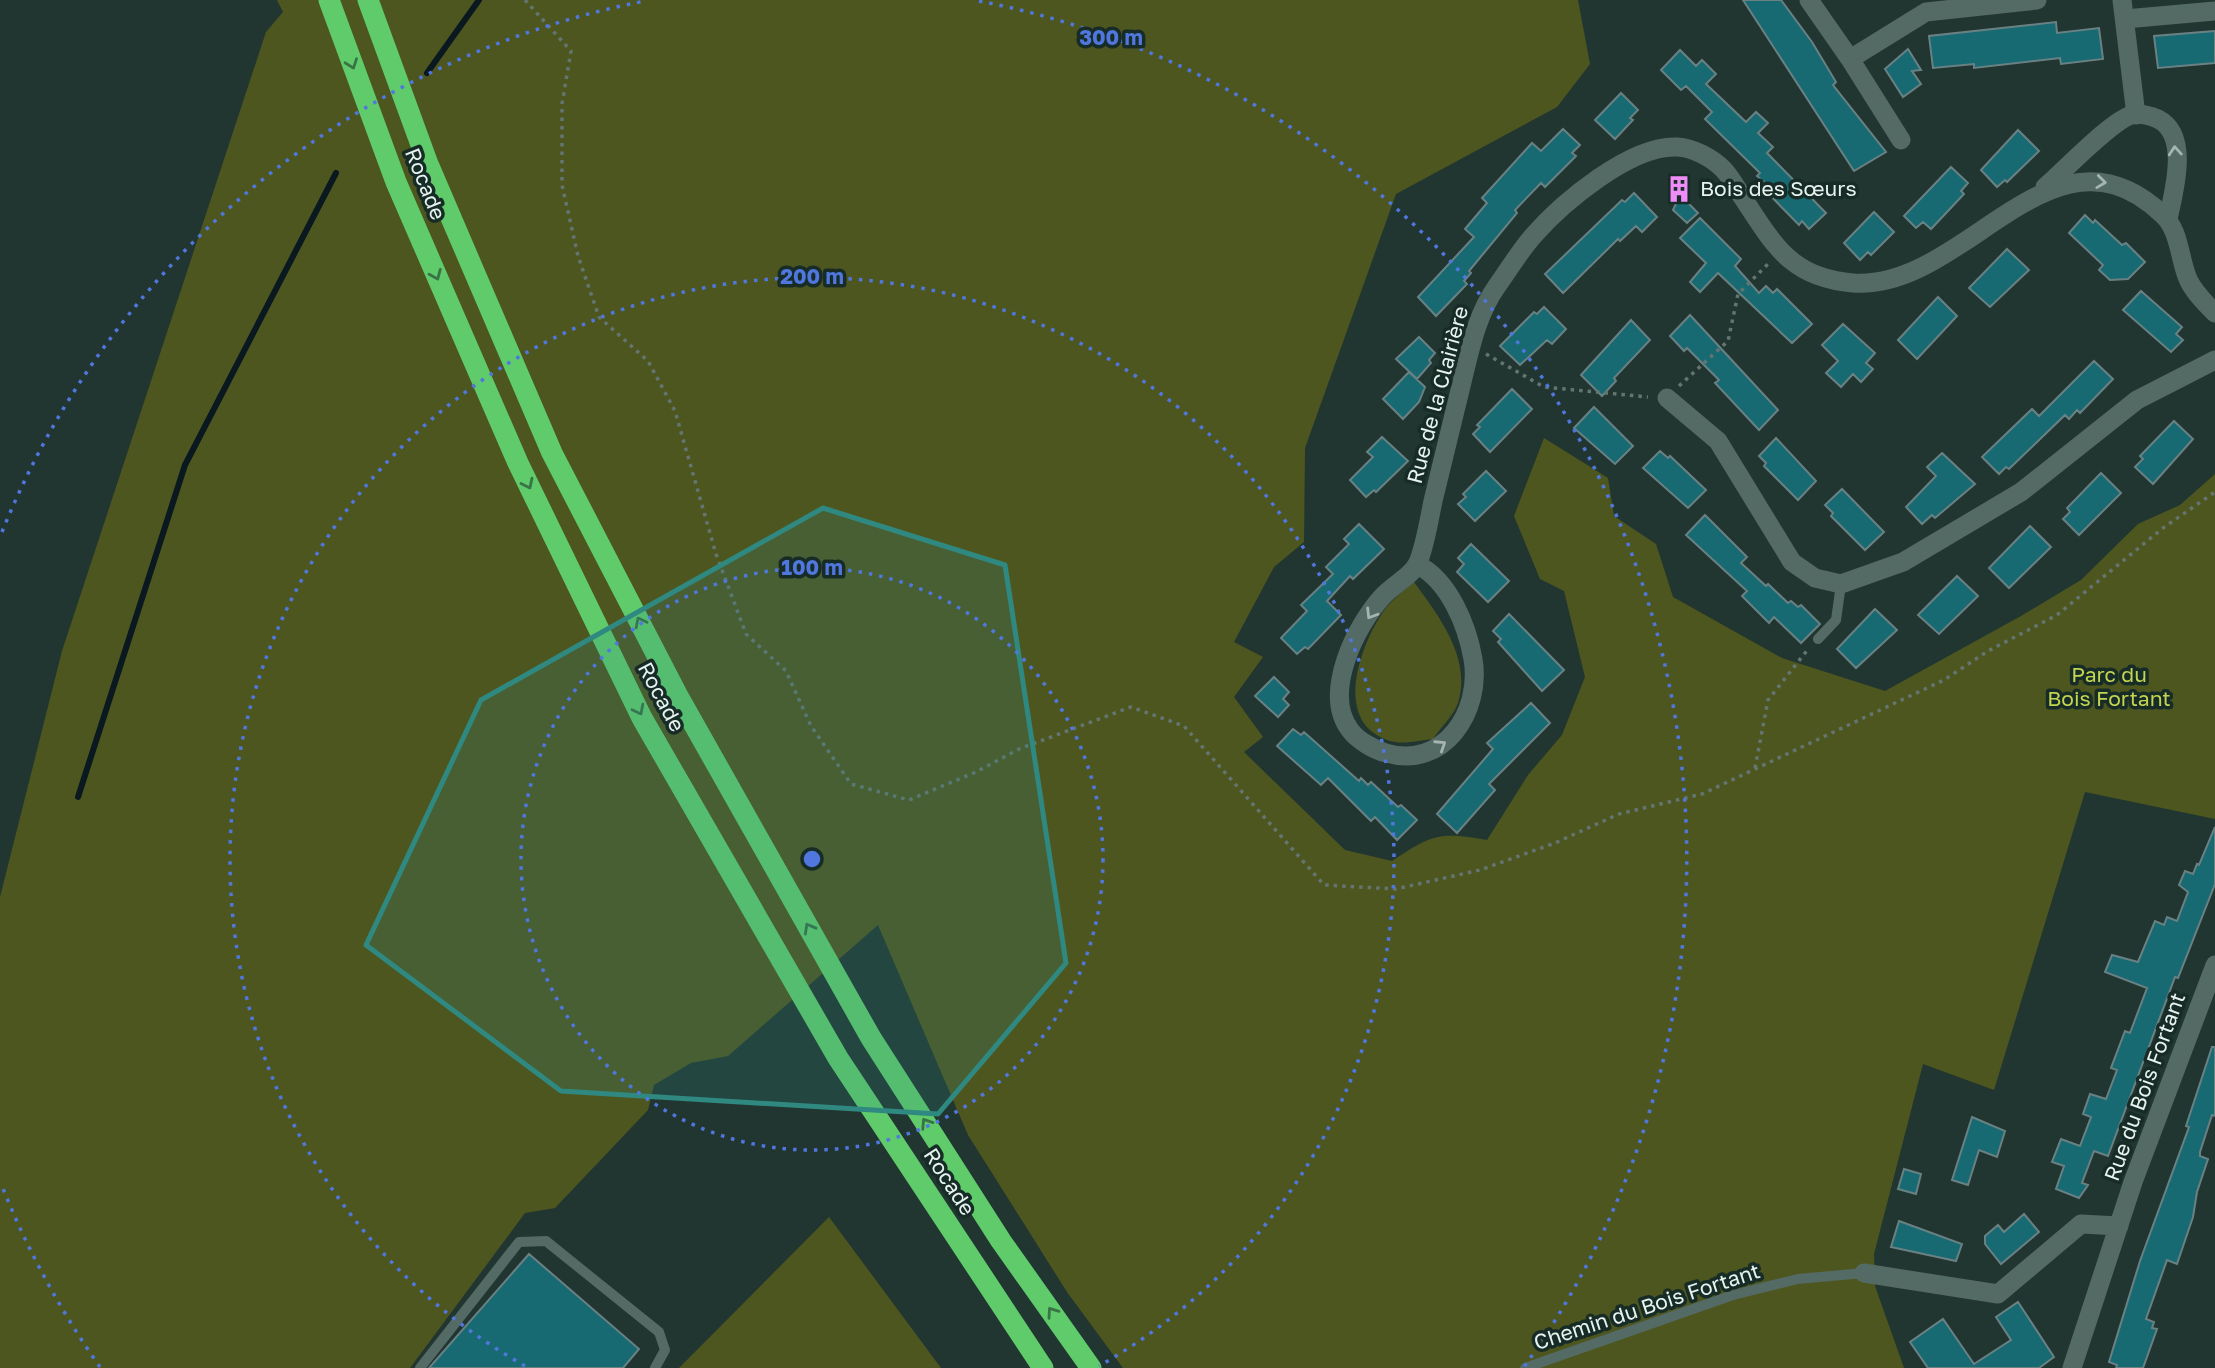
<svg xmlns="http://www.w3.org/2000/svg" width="2215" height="1368" font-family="'Golos Text',sans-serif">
<rect width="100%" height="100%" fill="#223631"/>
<path fill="#4e561f" d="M277 0H1578L1590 64 1557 107 1396 194 1305 448 1304 542 1274 567 1234 642 1263 657 1234 697 1263 737 1244 752 1345 850 1392 861C1431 835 1439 831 1487 840L1528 775 1562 735 1585 677 1564 591 1540 579 1514 516 1544 438 1608 478 1614 516 1656 544 1673 597 1782 658 1885 691 2021 616 2081 580 2138 524 2180 505 2215 474V819L2085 792 1994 1090 1923 1064 1874 1254 1875 1286 1904 1368H1123L1067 1292 968 1135 878 925 728 1056 691 1063 654 1085 648 1110 555 1208 525 1213 410 1368H0V897L62 651 266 32 283 12Z
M1414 582C1438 615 1472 658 1458 703 1454 715 1440 728 1433 739 1421 740 1406 744 1395 742 1331 728 1358 649 1383 612 1390 601 1404 591 1414 582Z
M829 1217 941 1368H679Z"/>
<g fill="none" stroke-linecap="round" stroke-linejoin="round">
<path stroke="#0a1820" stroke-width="6" d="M427 73 479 0
M78 797 185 465 336 173"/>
</g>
<path fill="#176a72" stroke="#6a8184" stroke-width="2" d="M1743 0H1781L1812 42 1836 82 1833 85 1886 152 1854 171Z
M2056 22 2057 33 2099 28 2103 59 2061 64 2060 58 1974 68V64L1933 68 1929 36Z
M2215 31V63L2158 68 2154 36Z
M1908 49 1921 70 1912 71 1921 84 1903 97 1885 69Z
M1680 50 1696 66 1702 60 1716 74 1706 84 1746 122 1756 112 1768 123 1758 133 1773 147 1767 153 1826 213 1809 229 1802 221 1799 225 1761 186 1765 183 1757 176 1760 173 1705 119 1712 112 1686 86 1681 90 1661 70Z
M1621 93 1638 110 1630 118 1633 120 1615 139 1595 120Z
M1563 129 1580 145 1572 153 1576 156 1545 187 1541 183 1515 210 1517 213 1469 271 1471 273 1464 281 1467 284 1436 316 1418 297 1474 237 1465 229 1487 203 1482 198 1532 143 1541 151Z
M2018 130 2039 151 2007 182 2005 180 1997 187 1981 170Z
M1951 167 1968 183 1961 191 1964 194 1931 229 1923 222 1916 228 1904 216Z
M1634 193 1657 217 1642 232 1636 226 1620 241 1618 239 1563 293 1545 274 1622 200 1625 202Z
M1680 195 1698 213 1687 223 1673 210Z
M1874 212 1894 232 1871 255 1868 252 1860 260 1844 243Z
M2085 215 2093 223 2095 220 2122 245 2126 243 2145 262 2128 279 2110 280 2099 270 2103 265 2069 233Z
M1700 218 1741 259 1735 266 1759 293 1766 286 1773 293 1777 289 1812 324 1792 343 1718 273 1700 292 1690 282 1706 263 1680 238Z
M2007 249 2029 270 1990 307 1969 288Z
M2141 291 2182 327 2176 334 2183 340 2171 352 2123 310Z
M1938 297 1957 316 1917 359 1898 340Z
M1544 307 1566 329 1552 344 1547 340 1520 365 1500 346 1534 312 1537 314Z
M1690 315 1778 410 1759 430 1715 383 1719 380 1687 348 1684 351 1670 336Z
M1631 320 1650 340 1614 378 1616 381 1602 396 1581 375Z
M1843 324 1875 353 1866 363 1873 369 1861 382 1853 374 1841 387 1826 373 1838 361 1822 345Z
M1419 337 1435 353 1429 360 1431 363 1417 379 1396 359Z
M2094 361 2113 379 2080 413 2077 410 2069 419 2065 415 2009 469 2006 467 1999 474 1982 457 2032 409 2039 416Z
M1409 372 1425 387 1419 402 1403 419 1383 399Z
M1512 389 1532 409 1490 452 1473 434 1480 427 1477 425Z
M1594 407 1633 446 1615 464 1574 428Z
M2174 421 2193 439 2153 484 2135 467 2143 459 2140 456Z
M1382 437 1408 461 1376 492 1374 490 1366 497 1350 480 1373 457 1367 452Z
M1776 438 1816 481 1798 500 1764 466 1766 463 1759 456Z
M1660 451 1668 458 1670 456 1706 490 1688 508 1643 468Z
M1942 453 1975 484 1935 518 1932 515 1922 524 1906 507 1936 476 1927 467Z
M1486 471 1506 491 1475 521 1458 504 1466 497 1463 494Z
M2101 473 2121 493 2079 535 2063 519 2070 512 2067 508Z
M1842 489 1884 532 1865 550 1831 516 1833 513 1825 505Z
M1705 515 1747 557 1741 563 1766 586 1768 584 1788 603 1791 601 1798 607 1801 605 1820 624 1801 643 1774 617 1769 623 1742 596 1747 591 1686 535Z
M1359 524 1384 549 1353 579 1350 576 1327 601 1341 615 1308 649 1305 647 1297 654 1281 638 1307 611 1301 605 1333 574 1326 567 1349 544 1344 539Z
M2030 526 2051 547 2009 588 1989 568Z
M1471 544 1509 581 1488 602 1457 572 1464 564 1458 558Z
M1957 576 1978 596 1939 634 1918 615Z
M1875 609 1897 630 1856 668 1837 649Z
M1509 614 1564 670 1542 691 1498 642 1501 639 1493 631Z
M1274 677 1289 692 1283 699 1289 705 1278 717 1255 696Z
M1531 703 1550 723 1489 784 1495 790 1457 833 1437 814 1493 749 1487 743Z
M1293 729 1301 735 1304 732 1359 781 1361 778 1368 785 1371 782 1398 807 1401 805 1417 820 1397 840 1375 817 1371 821 1328 778 1321 785 1277 746Z
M2215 827V884L2178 978 2175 977 2108 1156 2094 1151 2082 1183 2088 1185 2079 1198 2056 1189 2064 1166 2052 1162 2061 1139 2080 1146 2091 1117 2083 1114 2090 1094 2106 1099 2117 1070 2111 1068 2125 1031 2130 1033 2147 988 2105 972 2112 955 2138 962 2155 921 2164 925 2167 917 2177 921 2188 892 2179 885 2185 871 2193 874 2197 864 2199 865Z
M2212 1047H2215V1116L2212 1115 2200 1152V1156L2208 1159 2197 1192 2193 1217 2177 1264 2167 1260 2146 1319 2154 1322 2152 1328 2157 1329 2143 1368H2116L2117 1365 2109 1362 2140 1261 2189 1127 2186 1126Z
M1972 1117 2005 1131 1997 1157 1979 1150 1968 1185 1952 1180Z
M1904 1169 1921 1174 1916 1194 1898 1189Z
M2024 1214 2039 1232 2001 1264 1985 1244V1236L1998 1225 2004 1232Z
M1899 1221 1962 1244 1956 1261 1891 1247Z
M529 1254 639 1349 623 1368H429Z
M2018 1302 2054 1357 2039 1368H1928L1910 1342 1943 1319 1974 1364 2011 1340 1996 1317Z"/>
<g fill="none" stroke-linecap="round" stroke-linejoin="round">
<path stroke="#647571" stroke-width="3.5" stroke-dasharray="3.5 5" stroke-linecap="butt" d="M525 0 571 51 562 104V185L578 256 599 317 648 361 675 411 716 554 746 634 786 671 811 726 851 784 909 800 976 772 1019 749 1131 707 1184 726 1324 885 1396 889 1480 870 1555 843 1619 814 1702 794 1944 680 1988 651 2057 615 2163 528 2215 492
M1486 354 1544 387 1648 397
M1679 386 1728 341 1738 294 1768 264
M1755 768 1768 700 1809 648"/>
<path stroke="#546a64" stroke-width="10" d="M1818 639 1836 620 1841 584
M420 1368 519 1242 546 1241 659 1332 665 1350 655 1368
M1525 1368 1733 1295 1798 1279 1864 1273"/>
<path stroke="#546a64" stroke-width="19" d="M1809 0 1850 59
M2122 0 2136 115
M2125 19 2215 11
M1901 140 1850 59 1926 12 2037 0
M2045 187C2063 172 2113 119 2132 115 2140 113 2151 116 2158 119 2190 135 2174 191 2168 219
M1667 398 1718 441 1792 562 1815 578 1841 584 1903 562 2021 492 2137 400 2215 360
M1418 565C1449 581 1467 625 1473 659 1482 711 1444 770 1386 753 1375 750 1358 741 1350 730 1322 693 1356 625 1383 596 1394 584 1414 575 1419 560 1426 541 1429 520 1433 501 1443 461 1452 422 1462 382 1470 349 1477 314 1497 286 1509 269 1520 251 1533 236 1562 203 1630 145 1677 147 1694 148 1712 158 1723 169 1731 177 1737 189 1743 198 1774 245 1791 278 1853 283 1966 291 2052 109 2163 215 2180 231 2179 258 2188 279 2193 291 2206 304 2215 313
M1864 1273 1998 1294 2081 1224 2119 1226
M2072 1368 2133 1182 2215 965"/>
<path stroke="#5fcb6b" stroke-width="21" d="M329 0 396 182 518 463 642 718 838 1058 1043 1368
M368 0 428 164 552 453 679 698 871 1038 1001 1241 1091 1368"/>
</g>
<defs><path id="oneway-chevron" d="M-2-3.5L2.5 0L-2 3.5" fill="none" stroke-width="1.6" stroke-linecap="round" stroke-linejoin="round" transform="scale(1.75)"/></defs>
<g stroke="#387446">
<use href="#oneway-chevron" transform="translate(352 64) rotate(70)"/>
<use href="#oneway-chevron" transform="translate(436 275) rotate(67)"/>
<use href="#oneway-chevron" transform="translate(528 484) rotate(64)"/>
<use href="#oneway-chevron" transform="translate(640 622) rotate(-117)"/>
<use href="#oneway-chevron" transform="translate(639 710) rotate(63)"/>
<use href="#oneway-chevron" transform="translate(809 928) rotate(-119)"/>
<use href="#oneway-chevron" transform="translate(926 1123) rotate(-123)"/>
<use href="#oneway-chevron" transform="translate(1052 1312) rotate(-125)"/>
</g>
<g stroke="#a5b5b0">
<use href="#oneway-chevron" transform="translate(2175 151) rotate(-94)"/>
<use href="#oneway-chevron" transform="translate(2101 182) rotate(7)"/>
<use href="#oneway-chevron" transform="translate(1371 614) rotate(122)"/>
<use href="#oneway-chevron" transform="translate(1441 745) rotate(-33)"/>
</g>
<path fill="#2f8981" fill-opacity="0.2" stroke="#2f8981" stroke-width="5" stroke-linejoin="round" d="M823 508 1005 565 1066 963 938 1114 561 1091 366 945 481 700Z"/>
<g fill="none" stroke="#5077de" stroke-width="3.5" stroke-dasharray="3.5 7">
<circle cx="812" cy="859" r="291"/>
<path d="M525 1366A582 582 0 1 1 1099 1366"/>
<path d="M100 1367A874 874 0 0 1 2 1186M2 532A874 874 0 0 1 645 1M979 1A874 874 0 0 1 1524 1367"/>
</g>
<defs>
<symbol id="building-bare" viewBox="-9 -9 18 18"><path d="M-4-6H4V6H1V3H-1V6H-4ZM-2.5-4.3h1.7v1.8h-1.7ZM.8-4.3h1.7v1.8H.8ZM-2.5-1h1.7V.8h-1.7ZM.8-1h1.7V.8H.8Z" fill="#ee8cf8" stroke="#182c27" stroke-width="2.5" paint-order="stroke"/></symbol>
</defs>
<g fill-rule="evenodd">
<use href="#building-bare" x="1660" y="170" width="38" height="38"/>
</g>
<g text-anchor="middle" stroke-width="7" stroke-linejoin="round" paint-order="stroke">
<g font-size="21" fill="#e7f3ef" stroke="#182c27">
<text transform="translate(425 184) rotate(68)" y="7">Rocade</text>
<text transform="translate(1438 395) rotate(-75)" y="7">Rue de la Clairière</text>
<text transform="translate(661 697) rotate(62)" y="7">Rocade</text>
<text transform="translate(2145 1087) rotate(-70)" y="7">Rue du Bois Fortant</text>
<text transform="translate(949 1182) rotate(57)" y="7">Rocade</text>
<text transform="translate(1647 1307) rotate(-18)" y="7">Chemin du Bois Fortant</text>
</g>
<g font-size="21" fill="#e7f3ef" stroke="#182c27" text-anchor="start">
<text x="1700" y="196">Bois des Sœurs</text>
</g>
<g font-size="21" fill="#c3d450" stroke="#182c27">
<text x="2109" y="682">Parc du<tspan x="2109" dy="24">Bois Fortant</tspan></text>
</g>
</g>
<circle cx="812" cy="859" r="10" fill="#5077de" stroke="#182c27" stroke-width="3.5"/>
<g font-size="21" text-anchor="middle" font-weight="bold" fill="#5077de" stroke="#182c27" stroke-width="7" stroke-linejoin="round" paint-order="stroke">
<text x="1111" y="45">300 m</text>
<text x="812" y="284">200 m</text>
<text x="812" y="575">100 m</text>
</g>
</svg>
